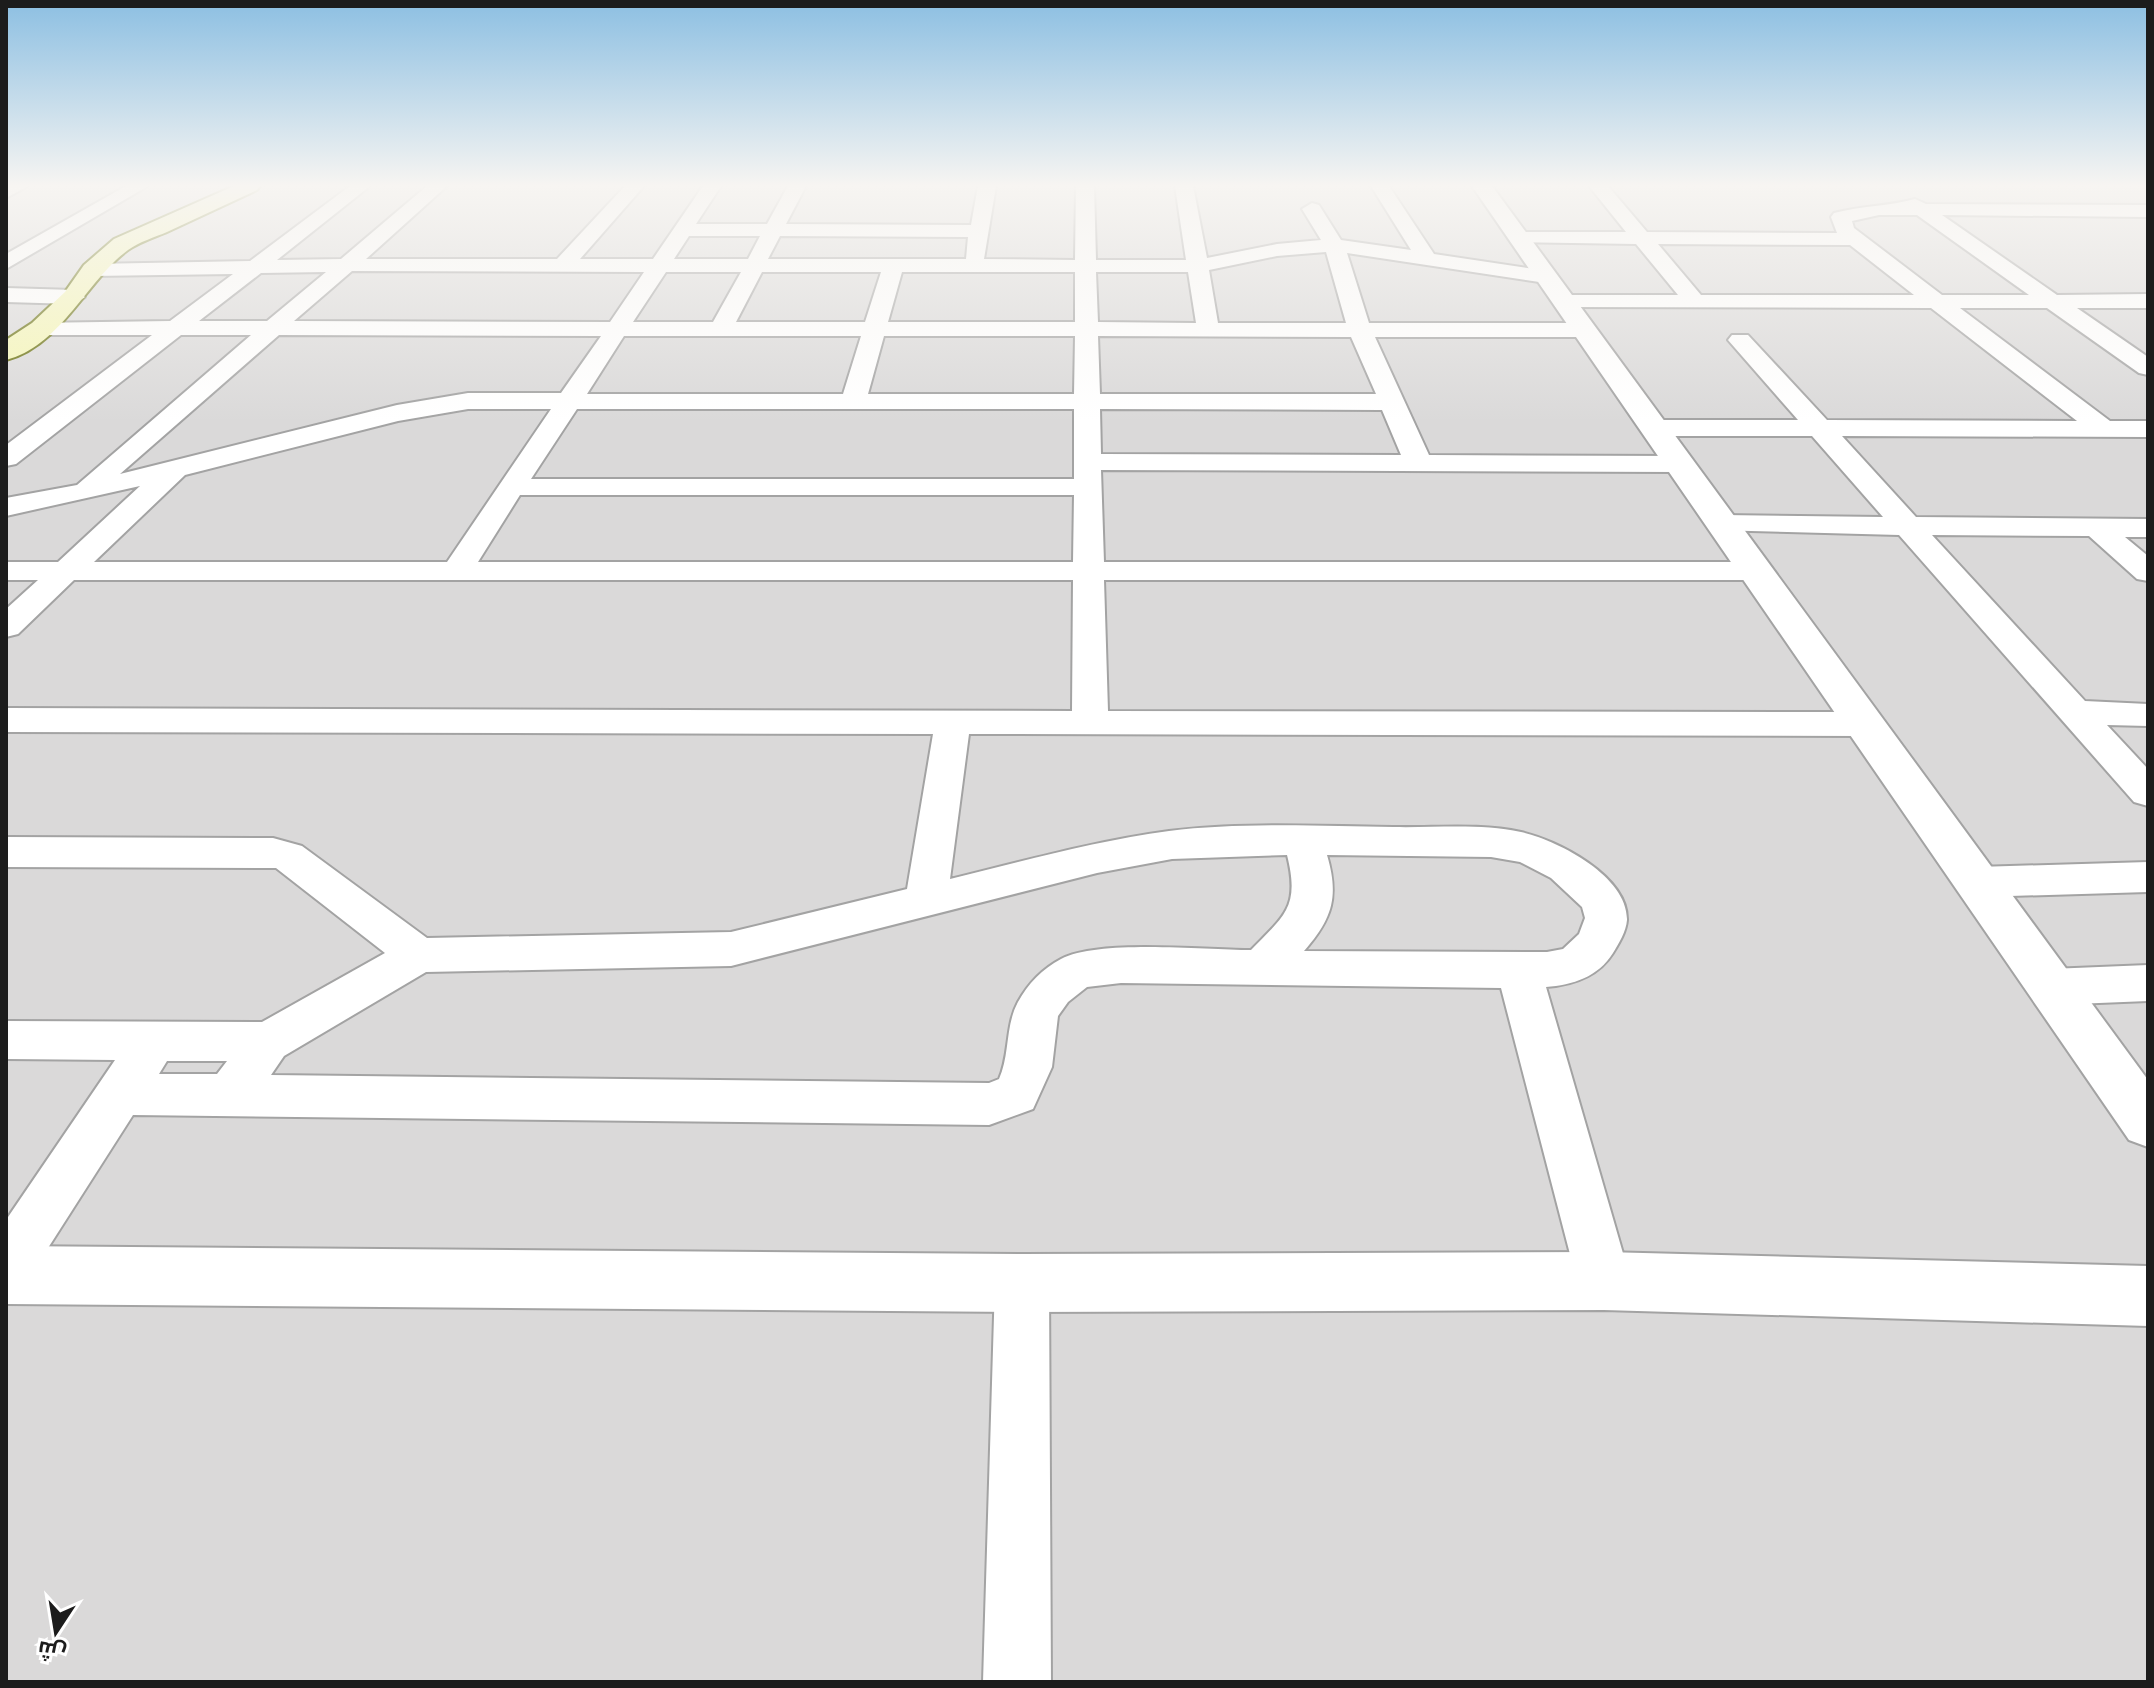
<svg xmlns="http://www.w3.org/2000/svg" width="2154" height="1688" font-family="'Work Sans',Cairo,sans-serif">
<rect width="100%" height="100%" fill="#ede9e2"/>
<path fill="#dad9d9" d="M6 186H2148V1682H6Z"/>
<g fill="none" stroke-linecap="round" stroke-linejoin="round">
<defs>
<path id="minor" d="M6 186H28L6 198Z
M126 186H148L6 269V254Z
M350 186H370L277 260 341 259 427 186H447L366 259H557L625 186H644L580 259H653L703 186H721L696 224H767L788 186H806L786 224 971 225 978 186H996L984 259 1075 260 1076 186H1094L1096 260H1186L1175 186H1193L1207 258 1277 244 1321 240 1302 209 1312 203 1319 205 1341 240 1411 250 1371 186H1389L1434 254 1554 272 1557 277 1554 282 1546 283 1347 253 1369 323H1584L1592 325 1596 330 1592 335 1584 337H1375L1429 455 1680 456 1690 458 1694 464 1690 470 1680 472 1101 470 1104 562H1755L1766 564 1771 571 1766 578 1755 580H1104L1108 711 1864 712 1877 716 1882 724 1877 732 1864 736 969 734 950 879C1023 861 1095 841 1169 831 1239 822 1323 826 1393 827 1435 828 1480 823 1521 832 1557 840 1628 876 1627 920 1626 932 1619 943 1613 953 1598 977 1573 985 1546 987L1631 1281 1623 1300 1604 1308 1585 1300 1577 1281 1501 988 1121 983 1087 987 1068 1002 1058 1016 1052 1067 1033 1109 989 1125 133 1115 25 1284 6 1292V1220L115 1060 6 1059V1021L262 1022 385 953 276 868 6 867V837L273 838 302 846 427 938 731 932 907 889 933 734 6 732V708L1072 711 1073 580H74L18 634 6 637V609L38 580H6V562H58L140 486 6 516V498L77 485 251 335H181L16 464 6 466V445L152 335H41L33 333 30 328 33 323 170 321 233 274 92 276 81 270 92 264 250 261ZM689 236H760L748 259H674ZM780 236 968 237 966 259H768ZM1326 252 1346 323H1218L1209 270 1277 256ZM352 271 644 272 610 322 294 321ZM326 272 267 321H199L261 273ZM666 272H741L713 322H633ZM762 272H881L865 322H736ZM902 272H1075V322H888ZM1096 272H1188L1196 323 1098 322ZM279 335 601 336 561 393H468L397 405 120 474ZM624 336H861L843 394H587ZM884 336H1075L1074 394H868ZM1098 336 1351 337 1376 394H1100ZM468 409H551L447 562H94L185 475 398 421ZM577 409H1074V479H531ZM1100 409 1382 410 1401 455 1101 454ZM520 495H1074L1073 562H478ZM1287 855C1300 907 1285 915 1251 950 1205 950 1099 939 1061 959 1042 969 1028 984 1018 1002 1005 1026 1010 1055 999 1079L989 1083 271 1075 284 1056 426 972 731 966 1097 873 1172 859ZM1327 855 1491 857 1520 862 1551 878 1582 907 1585 918 1579 934 1563 949 1547 952 1304 951C1333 918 1339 896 1327 855ZM167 1061H227L217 1074H159Z
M1589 186H1608L1647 232 1837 233 1831 217 1834 213C1861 206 1890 206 1915 199L1926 204 2148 205V217L1942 215 2057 295 2148 294V308H2077L2148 357V375L2139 373 2047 308H1960L2110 421H2148V437L1842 436 1916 517 2148 519V537H2125L2148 556V581L2137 579 2089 536 1932 535 2085 701 2148 704V726L2107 725 2148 769V806L2134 802 1899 535 1712 530 1707 524 1712 518 1722 515 1883 517 1812 436H1654L1645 434 1641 428 1645 422 1654 420H1798L1728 340 1732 335H1748L1827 420 2077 421 1931 308 1556 307 1553 302 1556 297 1564 295H1678L1636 244 1512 242 1509 238 1519 232H1626ZM1879 215H1917L2029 295H1942L1854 228 1852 221ZM1658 244 1850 245 1914 295H1701Z
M6 288 74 290 85 297 74 304 6 302Z
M2148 862V892L1977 897 1962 893 1956 882 1962 871 1977 867Z
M2148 965V1001L2050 1005 2034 1000 2028 987 2034 974 2050 969Z
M1022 1256 1041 1264 1049 1283 1051 1682H983L995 1283 1003 1264Z"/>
<path id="tertiary" d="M1472 186H1492L2148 1080V1147L2129 1140Z
M6 1246 1022 1254 1604 1252 2148 1266V1326L1604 1310 1022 1312 6 1304Z"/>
<path id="secondary" d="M234 186H260L257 190C227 204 197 218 167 232 155 237 139 242 128 250 86 281 61 346 6 360V340L32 323 65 292 84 265 114 239Z"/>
</defs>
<use href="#minor" stroke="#a3a3a3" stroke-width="4"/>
<use href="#tertiary" stroke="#a3a3a3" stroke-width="4"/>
<use href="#secondary" stroke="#656d09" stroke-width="4"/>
<use href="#minor" fill="#fff" fill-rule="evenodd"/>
<use href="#tertiary" fill="#fff" fill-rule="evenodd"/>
<use href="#secondary" fill="#f5f6b6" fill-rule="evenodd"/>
</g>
<linearGradient id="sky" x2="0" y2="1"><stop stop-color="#8cbfe2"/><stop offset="0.44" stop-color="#f7f5f2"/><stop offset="1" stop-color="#f7f5f2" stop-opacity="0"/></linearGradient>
<rect width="2154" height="422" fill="url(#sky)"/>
<rect width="2154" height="1688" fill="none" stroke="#1c1c1c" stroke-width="16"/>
<g transform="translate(56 1632) rotate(192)" stroke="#ffffff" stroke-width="6" paint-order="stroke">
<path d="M0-6L14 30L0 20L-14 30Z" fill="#1c1c1c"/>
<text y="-12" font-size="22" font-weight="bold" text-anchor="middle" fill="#1c1c1c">ش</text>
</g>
</svg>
